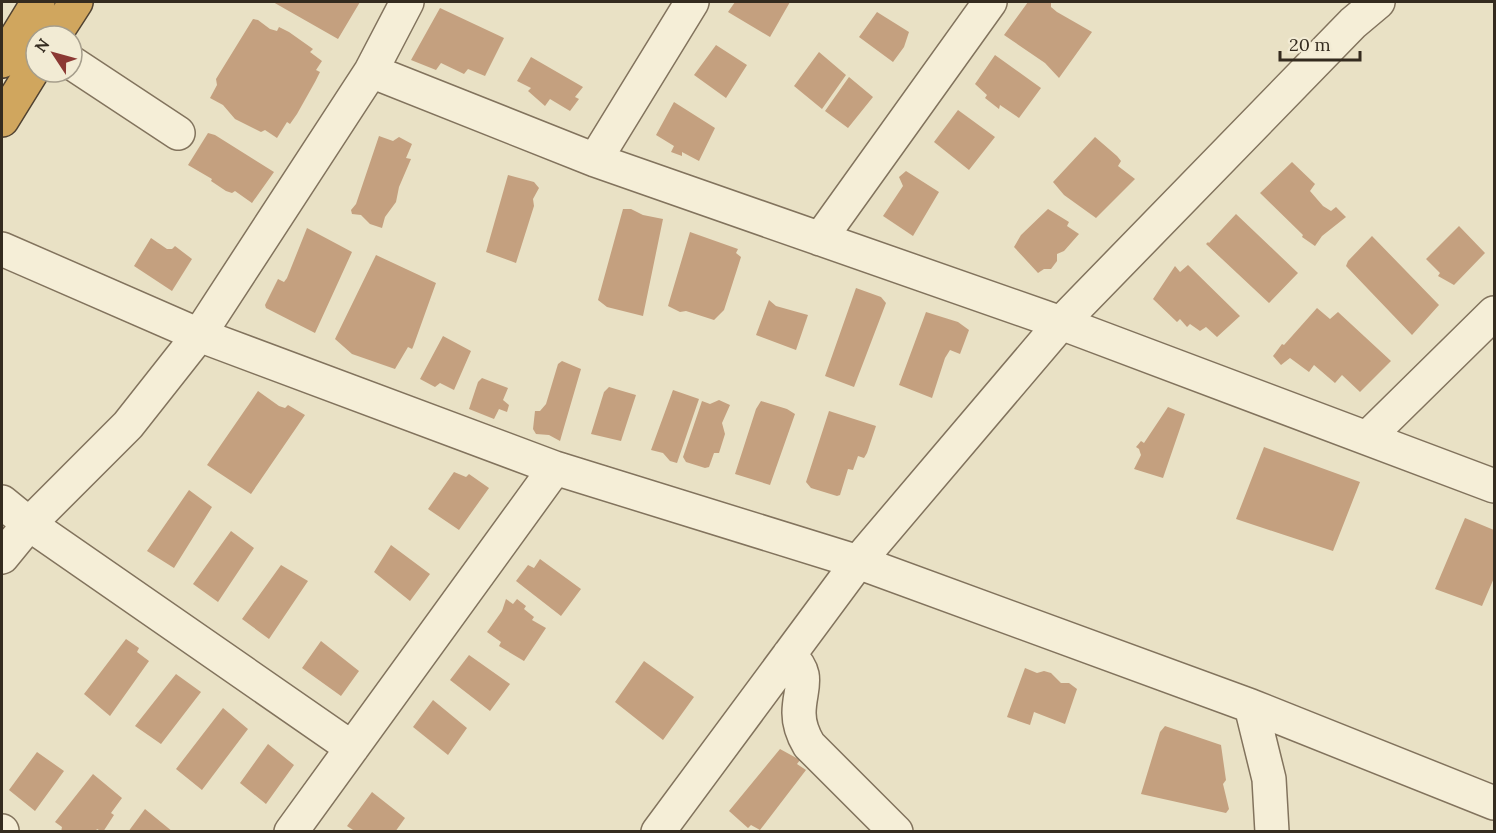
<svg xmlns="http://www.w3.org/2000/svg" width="1496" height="833" font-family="Lora,serif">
<rect width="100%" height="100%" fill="#e9e1c5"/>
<path fill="#c4a07f" d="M273 2H360L338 39Z
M735 2H790L770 37 728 12Z
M1028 2H1051V7L1057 12 1092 32 1059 78 1045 63 1004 35Z
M440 8 504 38 485 76 468 69 464 74 441 63 436 70 411 60Z
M877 12 909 32 904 47 893 62 859 37Z
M253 19 258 20 270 29 277 31 279 27 289 32 313 49 310 52 322 61 316 70 320 72 315 82 297 114 290 124 287 122 277 138 265 130 261 132 235 119 223 105 210 98 217 85 216 79Z
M716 45 747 65 726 98 694 75Z
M819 52 846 75 822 109 794 86Z
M995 55 1041 88 1019 118 1000 105 999 109 985 98 987 95 975 84Z
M531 57 583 87 575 97 579 99 570 111 550 99 545 106 528 91 531 88 517 81Z
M849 77 873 97 848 128 825 111Z
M674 102 715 128 699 161 682 152V156L671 152 674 146 656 135Z
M958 110 995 137 969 170 934 142Z
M208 133 215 135 274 172 252 203 235 191 232 193 226 191 211 181 212 179 188 165Z
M379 136 393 141 399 137 412 144 406 158 411 159 399 187 396 202 385 217 382 228 370 224 361 215 352 214 351 210 356 204Z
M1095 137 1117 156 1121 161 1118 166 1135 179 1096 218 1064 195 1053 182Z
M1292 162 1315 184 1310 191 1323 206 1331 211 1336 207 1346 217 1322 236 1315 246 1302 237 1303 235 1260 193Z
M906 171 939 192 913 236 883 216 903 186 899 177Z
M508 175 534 182 539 188 533 199 534 206 516 263 486 252Z
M623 209H631L643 215 663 219 643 316 607 307 598 300Z
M1048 209 1069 222 1067 226 1079 234 1064 251 1057 254V261L1051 269H1044L1038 273 1014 247 1021 235Z
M1236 214 1298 273 1269 303 1206 244 1208 242 1209 243Z
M1459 226 1485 253 1454 285 1438 276 1440 273 1426 259Z
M307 228 352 252 315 333 266 308 265 305 278 279 284 282 287 278Z
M690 232 738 249 736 253 741 257 724 310 714 320 686 311 680 312 668 306Z
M1372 236 1439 305 1412 335 1346 266 1348 261Z
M151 238 167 249H172L175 246 192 259 172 291 134 266Z
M376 255 436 283 413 347 412 349 408 347 395 369 352 354 335 339Z
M1188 265 1240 316 1217 337 1206 327 1200 331 1190 324 1187 327 1180 319 1177 322 1153 299 1175 266 1180 272Z
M856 288 881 297 886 303 854 387 825 376Z
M769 300 776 306 808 315 796 350 756 335Z
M1317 308 1330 319 1338 312 1391 361 1360 392 1342 375 1335 383 1314 365 1309 372 1290 358 1281 365 1273 356 1282 344 1284 345Z
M926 312 958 322 969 330 960 354 950 350 945 358 932 398 899 385Z
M443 336 471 351 454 390 440 383 435 387 420 379Z
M562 361 581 369 560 441 549 435 536 434 533 429 535 411H540L546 404 558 364Z
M482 378 508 388 503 400 509 405 507 412 499 409 494 419 469 409 478 382Z
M609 387 636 395 621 441 591 434 604 392Z
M673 390 699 399 677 463 670 461 663 453 651 450Z
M258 391 279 406 285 408 288 405 305 415 251 494 207 465Z
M719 400 730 405 722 423 725 434 719 453H714L709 467 705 468 686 462 683 457 702 401 710 404Z
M761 401 787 409 795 414 770 485 735 474 756 409Z
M1168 407 1185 414 1163 478 1134 469 1141 455 1139 449 1136 447 1141 441 1144 443Z
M829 411 876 426 867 453 864 458 858 456 853 470 848 469 840 495 837 496 811 488 806 482Z
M1264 447 1360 482 1333 551 1236 519Z
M454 472 466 477 469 474 489 488 459 530 428 509Z
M189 490 212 507 174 568 147 551Z
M1465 518 1494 530V578L1482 606 1435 589Z
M231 531 254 548 218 602 193 584Z
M391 545 430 574 410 601 374 572Z
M540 559 581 589 561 616 516 581 528 565 534 568Z
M281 565 308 581 269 639 242 619Z
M506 599 513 604 517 599 526 606 524 609 534 617 532 620 546 628 524 661 499 646 501 642 487 632 502 611Z
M126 639 139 648 137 652 149 661 110 716 84 694Z
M321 641 359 671 341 696 302 668Z
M469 655 510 684 490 711 450 680Z
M644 661 694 697 663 740 615 702Z
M1025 668 1037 673 1044 671 1051 673 1061 683H1069L1077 689 1065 724 1034 712 1030 725 1007 717Z
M176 674 201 692 161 744 135 726Z
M433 700 467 728 448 755 413 727Z
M223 708 248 729 202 790 176 769Z
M1165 726 1221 745 1226 780 1223 784 1229 809 1226 813 1141 794 1160 732Z
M268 744 294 765 266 804 240 783Z
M780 749 800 760 797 764 806 770 760 830 751 825 748 828 729 811Z
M37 752 64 771 35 811 9 790Z
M93 774 122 798 111 813 114 815 103 832 97 829 95 832H61L62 827 55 822Z
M372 792 405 818 395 832H356L347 826Z
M145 809 173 832H128Z"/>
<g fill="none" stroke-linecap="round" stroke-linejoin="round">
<defs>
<path id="minor" d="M407 2 371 71 199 335 555 468 858 562 1251 706 1494 803
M72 63 178 133
M371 71 595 160 1061 323 1494 486
M595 160 692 2
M820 239 990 2
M2 249 199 335 128 425 29 524 2 502
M1368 437 1494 313
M2 557 29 524 352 748
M789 655C812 676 799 688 799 713 799 725 803 735 809 745L896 832
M1251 706 1269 779 1272 832
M2 831V832
M291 832 555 468
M658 832 858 562 1061 323 1353 23 1378 2"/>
<path id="highway" d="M54 36 76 2
M2 61 38 2
M2 120 36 65"/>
</defs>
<use href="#minor" stroke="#82735d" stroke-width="36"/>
<use href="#highway" stroke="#504231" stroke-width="36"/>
<use href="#minor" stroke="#f5eed7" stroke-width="33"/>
<use href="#highway" stroke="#d0a65e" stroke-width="33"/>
</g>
<rect width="1496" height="833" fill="none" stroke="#342b1f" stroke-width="6"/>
<g transform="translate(54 54) rotate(306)"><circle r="28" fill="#f2ebd4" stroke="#a69e8c" stroke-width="1.5"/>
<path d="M0-4.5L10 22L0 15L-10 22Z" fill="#8b3833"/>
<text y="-9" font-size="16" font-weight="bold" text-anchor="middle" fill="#342b1f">N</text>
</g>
<path d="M1280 51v9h80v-9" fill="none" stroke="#342b1f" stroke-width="3"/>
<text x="1289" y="51" font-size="18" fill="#342b1f" stroke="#f2ebd4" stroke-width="4.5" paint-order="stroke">20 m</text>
</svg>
